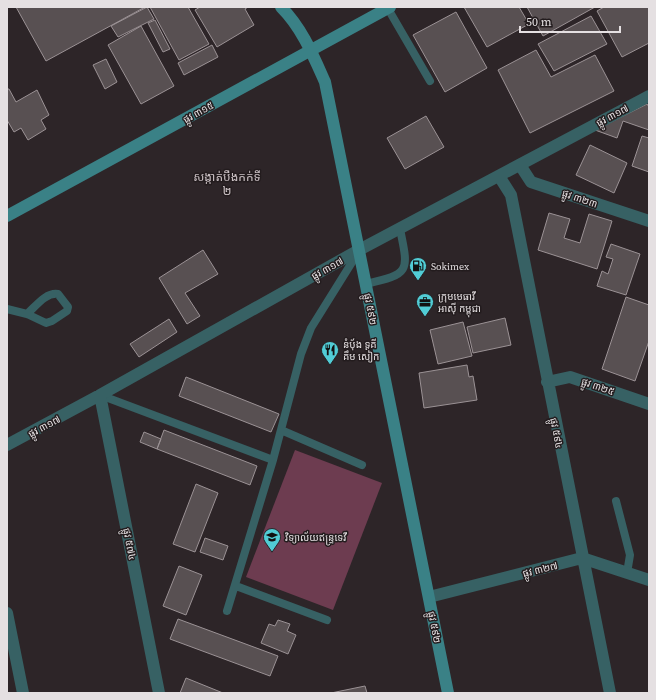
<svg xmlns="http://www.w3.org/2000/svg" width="656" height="700" font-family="'Source Serif 4','Noto Sans Khmer',serif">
<rect width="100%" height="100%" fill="#2d2528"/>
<path fill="#6d3c50" d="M295 450 382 483 333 610 246 577Z"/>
<path fill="#585052" stroke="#9b9295" d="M16 7H145L46 61Z
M147 7 154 19 118 37 111 26Z
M150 7H188L209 44 179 60Z
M200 7H248L245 9 254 25 217 47 195 10Z
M464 7H519L529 24 487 47Z
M527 7H595L543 36Z
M604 7H649V43L622 57 597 11Z
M456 12 487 68 445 92 413 35Z
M591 16 607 44 554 71 538 44Z
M155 20 170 49 163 52 148 23Z
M141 26 174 86 141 104 108 45Z
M212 45 218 57 184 75 178 63Z
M536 50 551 77 595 55 614 91 530 133 498 70Z
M106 59 117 82 105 89 93 65Z
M7 89H9L16 102 37 90 49 115 41 120 46 129 28 140 21 128 14 132 7 120Z
M647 104 649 107V130L623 121 617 138 595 130Z
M426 116 444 147 405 169 387 138Z
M642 136 649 138V172L632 166Z
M590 145 627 163 614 193 576 175Z
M549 213 570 219 564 238 580 243 589 214 612 221 597 269 538 250Z
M611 244 640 254 626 295 597 286 602 271 608 274 613 259 606 257Z
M203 250 218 274 185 293 200 316 187 324 159 278Z
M626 297 649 305V341L635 381 602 369Z
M505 318 511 345 473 353 467 327Z
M169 319 177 332 139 357 130 344Z
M463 322 472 356 438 364 430 330Z
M467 365 469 377 473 376 477 400 424 408 419 373Z
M186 377 279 414 271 432 179 396Z
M164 430 257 466 250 485 157 449Z
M144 432 161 439 157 449 140 442Z
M196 484 218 493 195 552 173 544Z
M205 538 228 546 223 560 200 552Z
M179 566 202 575 186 615 163 606Z
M178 619 278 656 270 676 170 639Z
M278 620 290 624 287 631 296 635 288 654 261 643 269 624 275 626Z
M186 678 223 693H180Z
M365 686 367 693H331Z"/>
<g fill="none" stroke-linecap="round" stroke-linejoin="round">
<path stroke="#376164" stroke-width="8" d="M387 7 430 81
M366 284C410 274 409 272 400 229
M7 309 27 314 46 323 52 321 67 311 68 307 58 294C46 292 36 306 27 314
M100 395 273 460
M281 430 362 465
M616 501 630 555 627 573
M236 586 327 620
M227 611 273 460 301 354 311 328 359 251"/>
<path stroke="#376164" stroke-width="12" d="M520 165 531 182 649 221
M499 176 511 195 610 693
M547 382 570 377 649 404
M100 395 159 693
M7 445 100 395 359 250 649 96
M429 597 582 558 649 580
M7 613 23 693"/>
<path stroke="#3a8186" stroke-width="12" d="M281 7C302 28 313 55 325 82L448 693
M7 216 390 7"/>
</g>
<defs>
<symbol id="fuel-pin" viewBox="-11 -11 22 30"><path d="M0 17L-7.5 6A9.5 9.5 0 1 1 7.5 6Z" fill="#51ccd5" stroke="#231c1e"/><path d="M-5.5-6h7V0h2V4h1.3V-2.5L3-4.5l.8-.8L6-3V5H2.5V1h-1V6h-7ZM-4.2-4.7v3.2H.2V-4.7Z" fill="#111"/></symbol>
<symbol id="office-pin" viewBox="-11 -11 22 30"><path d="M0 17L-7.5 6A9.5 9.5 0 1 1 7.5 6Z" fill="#51ccd5" stroke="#231c1e"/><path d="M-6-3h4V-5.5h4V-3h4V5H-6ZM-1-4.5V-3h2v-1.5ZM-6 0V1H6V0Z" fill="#111"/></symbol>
<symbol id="restaurant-pin" viewBox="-11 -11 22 30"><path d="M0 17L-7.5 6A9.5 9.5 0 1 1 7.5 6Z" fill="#51ccd5" stroke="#231c1e"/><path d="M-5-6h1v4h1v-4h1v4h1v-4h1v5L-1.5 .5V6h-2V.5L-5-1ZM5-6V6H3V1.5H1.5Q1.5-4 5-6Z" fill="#111"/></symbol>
<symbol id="school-pin" viewBox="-11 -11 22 30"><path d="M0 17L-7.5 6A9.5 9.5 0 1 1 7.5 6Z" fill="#51ccd5" stroke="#231c1e"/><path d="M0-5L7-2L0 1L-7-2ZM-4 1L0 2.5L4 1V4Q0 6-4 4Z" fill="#111"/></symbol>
</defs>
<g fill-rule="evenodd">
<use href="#fuel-pin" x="408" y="256" width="20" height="27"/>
<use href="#office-pin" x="415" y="292" width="20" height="27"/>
<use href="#restaurant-pin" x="320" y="340" width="20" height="27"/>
<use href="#school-pin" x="262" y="527" width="20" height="27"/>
</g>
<g text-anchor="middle" stroke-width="3" stroke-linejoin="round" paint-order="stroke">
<g font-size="10" fill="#e5e0e2" stroke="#231c1e">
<text transform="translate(198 112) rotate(-29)" y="4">ផ្លូវ ៣១៥</text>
<text transform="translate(612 115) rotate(-28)" y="4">ផ្លូវ ៣១៧</text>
<text transform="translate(580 198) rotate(19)" y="4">ផ្លូវ ៣២៣</text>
<text transform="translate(327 268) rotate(-29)" y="4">ផ្លូវ ៣១៧</text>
<text transform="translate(371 309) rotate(79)" y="4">ផ្លូវ ៥៩២</text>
<text transform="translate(598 386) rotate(19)" y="4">ផ្លូវ ៣២៥</text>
<text transform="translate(44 426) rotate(-28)" y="4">ផ្លូវ ៣១៧</text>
<text transform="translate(557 433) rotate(79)" y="4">ផ្លូវ ៥៩៤</text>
<text transform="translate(130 544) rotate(79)" y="4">ផ្លូវ ៥៧៤</text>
<text transform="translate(540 569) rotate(-14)" y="4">ផ្លូវ ៣២៧</text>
<text transform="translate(435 627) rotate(79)" y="4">ផ្លូវ ៥៩២</text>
</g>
<g font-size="10" fill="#e5e0e2" stroke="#231c1e" text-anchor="start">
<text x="431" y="270">Sokimex</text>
<text x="438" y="300">ក្រុមមេធាវី<tspan x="438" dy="12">អាស៊ី កម្ពុជា</tspan></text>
<text x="343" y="348">នំប៉័ង ទួគី<tspan x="343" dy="12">គឹម សៀក</tspan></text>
<text x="285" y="541">វិទ្យាល័យឥន្រ្ទទេវី</text>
</g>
<g font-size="12" fill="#cbc1c4" stroke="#231c1e">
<text x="227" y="181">សង្កាត់បឹងកក់ទី<tspan x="227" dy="14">២</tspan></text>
</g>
</g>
<rect width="656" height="700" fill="none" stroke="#e5e0e2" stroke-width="16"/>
<path d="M520 26v6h100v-6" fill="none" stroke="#e5e0e2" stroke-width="2"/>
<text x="526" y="26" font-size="12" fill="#e5e0e2" stroke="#231c1e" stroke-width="3" paint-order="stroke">50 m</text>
</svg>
